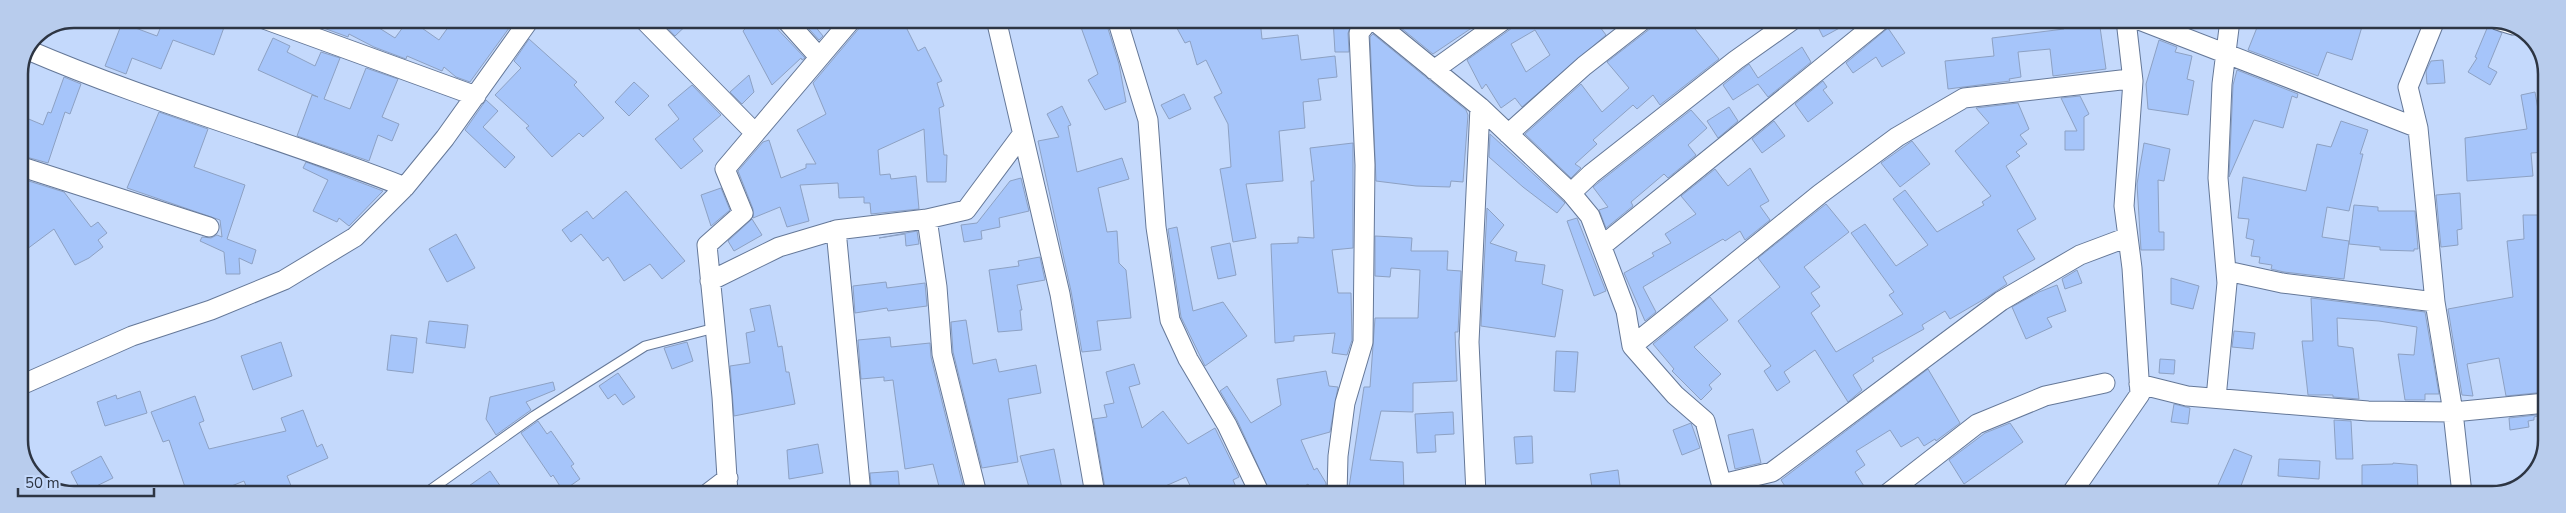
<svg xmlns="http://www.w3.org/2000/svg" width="2566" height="513" font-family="'Nunito Sans',sans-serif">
<rect width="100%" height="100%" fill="#c4d9fc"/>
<path fill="#a6c5fa" stroke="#8da1c3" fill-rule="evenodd" d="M164 19H227L214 55 173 40 161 69 132 58 126 74 105 66 122 23 157 36Z
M299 19H365L395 38 409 19 439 40 454 19H507L512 24 470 82 456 77 444 67 442 71 407 56 406 59 374 47 349 34 348 37Z
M659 19H693L675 36Z
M754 19H768L805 58 802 60 801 58 772 85 743 31Z
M800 19H809L823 36 819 40Z
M863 19H902L918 51 925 47 942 81 937 83 944 106 939 108 944 155H947L946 182H927L924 129 878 150 880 175 890 174 891 179 916 176 919 209 871 214 870 203H864V197L839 198 838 183 800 185 809 221 787 227 780 207 753 218V209L738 171 763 142 769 140 781 178 806 168V164H816L797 130 826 114 813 83 861 26Z
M1078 19H1105L1119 64 1126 102 1105 110 1088 80 1098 74Z
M1172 19H1260L1262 39 1298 35 1301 60 1335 56 1337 77 1318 79 1321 100 1303 102 1305 128 1279 131 1283 181 1246 184 1256 238 1233 242 1220 169 1231 167 1228 124 1214 97 1222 93 1206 60 1197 65 1190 41 1185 43Z
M1333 19H1355L1348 33 1349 52H1335Z
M1390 19H1485L1433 54Z
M1516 19H1594L1606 35 1522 107 1515 98 1501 108 1486 84 1482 89 1467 60 1512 28ZM1535 30 1550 55 1526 72 1511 44Z
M1655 19H1679L1686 28 1691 24 1719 59 1660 105 1653 95 1637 109 1633 105 1593 140 1597 144 1575 164 1581 168 1571 178 1525 134 1581 84 1602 112 1629 88 1607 62 1651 28Z
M1814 19H1856L1823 37Z
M2062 20H2099L2106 69 2053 76 2050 49 2018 52 2021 77 2009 79 2010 81 1948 89 1945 61 1994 56 1992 38 2064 29Z
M2260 20H2364L2352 60 2327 52 2318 76 2248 50Z
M2488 26 2502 33 2488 67 2497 72 2490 85 2468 72 2477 58 2475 57Z
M1888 28 1905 53 1882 67 1876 57 1853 73 1846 63Z
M1373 34 1466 110 1468 115 1463 182 1451 181 1450 187 1416 186 1376 181 1370 37Z
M273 38 290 46 287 52 315 66 321 52 340 58 324 99 350 109 366 68 398 79 382 117 399 124 392 141 378 135 369 161 297 136 312 95 318 97 258 70Z
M529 39 577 82 574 85 604 118 583 137 579 133 552 157 526 128 529 126 495 95 521 68 514 61Z
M2159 40 2177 47 2175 52 2192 56 2187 79 2194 81 2188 115 2148 109 2146 84Z
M1802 47 1811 62 1768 97 1758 84 1733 100 1723 85 1749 64 1758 78Z
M2443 60 2445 83 2427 84 2426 71 2431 61Z
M2237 70 2298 94 2297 98 2292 96 2283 128 2254 120 2229 177 2233 85Z
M749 75 754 92 742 104 730 92Z
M64 77 81 84 70 114 65 112 48 163 19 155V115L43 125 48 112 51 113Z
M1823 81 1827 87 1823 90 1833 103 1808 122 1795 104Z
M634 82 649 96 629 116 615 102Z
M692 85 721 115 693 139 703 151 681 169 655 139 679 119 668 105Z
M2535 92 2541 127H2547V152L2531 153 2533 176 2467 181 2465 138 2527 129 2521 95Z
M1184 94 1191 109 1169 119 1161 105Z
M2080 96 2089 114 2084 117V150H2065V131H2077L2061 98Z
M486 100 498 111 483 127 515 157 505 168 465 130Z
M2018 103 2029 129 2020 135 2027 144 2016 152 2020 156 2006 166 2036 219 2017 230 2035 259 2003 277 2007 284 1986 298 1950 319 1945 311 1922 325 1924 329 1872 358 1874 361 1853 375 1862 390 1848 402 1815 350 1784 372 1790 382 1777 391 1764 371 1771 366 1738 321 1780 287 1758 258 1826 204 1849 232 1804 267 1820 287 1811 293 1820 306 1811 313 1836 352 1903 314 1889 295 1894 292 1851 233 1865 224 1896 266 1928 245 1893 199 1905 190 1937 232 1984 205 1982 202 1991 196 1955 151 1989 123 1976 108Z
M1062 106 1071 125 1068 126 1077 172 1122 158 1129 179 1098 188 1107 232 1117 231 1119 263 1126 270 1131 318 1097 321 1101 350 1082 352 1071 291 1038 141 1059 137 1047 114Z
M1729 107 1738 121 1718 138 1707 121Z
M1691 110 1707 128 1688 145 1696 155 1668 178 1664 174 1631 202 1633 206 1606 228 1599 210 1608 207 1593 187Z
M159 112 208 129 194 167 245 185 227 239 256 250 252 264 239 258 240 274H226L224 252 200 241 202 237 211 238 217 235 222 237 220 220 127 188Z
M1774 121 1785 136 1762 153 1752 139Z
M2341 121 2368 130 2360 154H2363L2349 211 2327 207 2322 237 2349 241 2344 279 2284 272 2271 269 2272 265 2259 263 2260 257 2251 256 2254 240 2246 238 2249 219 2238 218 2243 177 2306 191 2317 144 2331 147Z
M1490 134 1563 201 1565 203 1557 213 1523 187 1489 157Z
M1912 141 1930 164 1900 187 1881 163Z
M1353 143V248L1332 250 1338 293H1351L1352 340 1347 355 1332 353 1335 333 1294 336V341L1275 343 1271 244 1298 243V237L1314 238 1311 181H1314L1310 148Z
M2144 143 2170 149 2164 181 2158 180 2159 232H2164V250H2141L2137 184Z
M306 162 354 180 383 191 349 226 339 218 337 222 313 211 328 180 303 168Z
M1750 168 1769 201 1760 206 1770 220 1745 240 1740 231 1725 241 1723 239 1643 287 1656 312 1645 321 1624 273 1654 256 1652 253 1671 243 1665 234 1696 214 1681 196 1715 169 1728 186Z
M19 178 64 192 91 227 98 222 107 233 98 240 103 247 89 258 75 265 54 229 19 255Z
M1021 178 1029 211 999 218 1000 227 981 231 982 239 964 242 961 225 977 223 1010 181Z
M721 188 730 210 711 226 701 195Z
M626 191 685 261 662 279 650 264 624 281 608 257 603 261 581 234 571 242 562 230 587 211 593 219Z
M2460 193 2462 229 2457 230 2458 245 2441 247 2436 195Z
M2354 205 2378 207V211H2415L2418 249H2414V251L2380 250V247L2349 244Z
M1487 208 1504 225 1490 243 1517 252 1515 261 1545 265 1542 284 1563 290 1555 337 1481 326Z
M2523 215H2538L2540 236H2547L2546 392 2506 396 2499 358 2467 364 2473 396 2462 395 2448 309 2513 297 2507 241 2524 239Z
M1577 218 1606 291 1594 296 1567 221Z
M752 219 762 235 734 251 728 241Z
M1177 227 1193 311 1223 302 1247 336 1205 366 1181 317 1168 229Z
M917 231 919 244 906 246 905 234 879 238Z
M456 234 475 268 447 282 429 249Z
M1375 236 1412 238 1411 251H1448L1447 270 1461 271 1458 332H1455L1457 381 1413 383V412L1381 411 1370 460 1403 462 1404 491 1348 494 1364 387H1370L1375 318H1418L1420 270 1391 268 1390 277 1375 276Z
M1230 243 1236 275 1218 279 1211 247Z
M1040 257 1045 280 1017 285 1022 310H1020L1022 330 998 332 989 270 1019 266 1018 261Z
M2077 270 2082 283 2065 289 2062 279Z
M2171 278 2199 286 2193 309 2171 304Z
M886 282 887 288 925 283 927 306 888 311 887 308 855 313 853 286Z
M2057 285 2066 311 2047 318 2052 327 2026 339 2012 307 2039 292Z
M1710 297 1728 320 1694 347 1721 374 1709 385 1712 389 1701 400 1672 371 1674 369 1653 344Z
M2311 298 2425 312 2439 394H2425V400H2405L2398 354 2414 355 2417 327 2379 321 2337 318 2338 346 2353 348 2359 399 2333 397V395H2308L2302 341H2313Z
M770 305 778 347 782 346 786 372H789L795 404 734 416 730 366 750 363 746 333 755 331 750 309Z
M966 320 973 364 996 359 999 372 1036 365 1041 393 1008 399 1018 462 982 468 953 352 951 322Z
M429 321 468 325 465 348 426 343Z
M2234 331 2255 333 2253 349 2232 347Z
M391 335 417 338 413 373 387 370Z
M890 337 891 347 930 343 931 357 965 494H941L933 464 905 469 893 380 884 381V377L861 379 858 340Z
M281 342 292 376 253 390 241 356Z
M687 342 693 361 672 369 664 348Z
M1556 351 1578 352 1575 392 1554 391Z
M2160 359 2175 360 2174 374 2159 373Z
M1134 364 1140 384 1129 387 1142 428 1163 411 1188 444 1215 428 1239 477 1233 480 1239 494H1194L1186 477 1154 491 1137 494H1106L1093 419 1107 417 1104 405 1114 403 1106 372Z
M1928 369 1960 423 1936 441 1935 439 1924 446 1918 437 1901 447 1890 430 1856 451 1865 465 1855 472 1869 494H1790L1781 480Z
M1326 371 1329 386 1338 387 1330 432 1301 440 1314 470 1317 468 1326 483V494H1314L1308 484 1292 494H1271L1237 420 1220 391 1227 386 1251 423 1281 405 1277 379Z
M618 373 635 397 623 405 615 394 608 399 599 386Z
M553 382 555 390 526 402 531 410 496 435 486 419 490 397Z
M140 391 147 413 105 426 97 402 116 395 117 399Z
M195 396 204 421 199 423 209 449 286 431 281 418 303 410 317 447 322 444 328 458 287 476 294 493H249L244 481 214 493H187L169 440 163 442 151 412Z
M2174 404 2190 408 2188 424 2171 422Z
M1453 412 1454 434 1435 435 1436 452 1417 453 1415 414Z
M2546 414 2534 417V420L2528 421 2529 427 2510 430 2509 418Z
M2334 420 2351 421 2353 459H2336Z
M538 421 547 434 551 431 574 464 571 466 580 479 563 491 553 475 551 477 521 433Z
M1691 423 1700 448 1682 455 1673 430Z
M2010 423 2023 442 1964 484 1949 460 1985 433Z
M1753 429 1761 463 1735 469 1728 435Z
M1532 436 1533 463 1516 464 1514 437Z
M818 444 823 473 789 479 787 450Z
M1054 449 1063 494H1031L1020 456Z
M2234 449 2252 456 2238 494H2214Z
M101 456 113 478 82 493 71 472Z
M2279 459 2320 461 2319 479 2278 476Z
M2393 463 2417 465 2418 490H2391L2388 494H2364L2362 491V465L2393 464Z
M1618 470 1621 494H1593L1590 474Z
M490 471 505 493H459Z
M898 471 900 494H872L870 473Z"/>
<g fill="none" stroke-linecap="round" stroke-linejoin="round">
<defs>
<path id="lane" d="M426 493 534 416 645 346 715 328"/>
<path id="street" d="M264 19 476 96
M643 19 755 133
M785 19 819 57
M996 19 1060 294 1095 494
M1117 19 1148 120 1156 227 1170 320 1188 359 1227 425 1260 494
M1372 19 1480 107 1571 193 1590 216 1626 311 1632 346 1675 395 1705 421 1724 494
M2139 20 2418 128
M2435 20 2408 87 2418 128 2435 302 2453 412 2462 494
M2497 20 2513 25
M28 50C151 103 281 138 405 187
M1434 70 1505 19
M1508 134 1584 66 1644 19
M19 166 209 227
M1571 193 1591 174 1736 60 1794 19
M927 219 937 287 942 354 977 494
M836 230 861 494
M1603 245 1882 19
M2227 271 2282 283 2435 302
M710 281 779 247 836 230 927 219 966 210 1021 136
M1632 346 1820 194 1897 137 1964 98 2121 80 2133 81
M2139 384 2187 396 2368 411 2453 412 2546 403
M19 386 132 336 211 310 284 280 355 237 405 187 445 138 530 19
M2216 398 2227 283 2218 178 2222 84 2230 20
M1722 484 1772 472 2001 301 2080 255 2128 237
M707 494 728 478
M728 494 722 397 707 245 743 213 725 169 852 19
M1337 494 1338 456 1345 403 1363 342 1365 165 1359 33 1370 19
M1476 494 1469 342 1480 107
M1887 494 1977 424 2045 396 2105 383
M2071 494 2140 394 2132 268 2124 206 2133 81 2126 20"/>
</defs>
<use href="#lane" stroke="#657898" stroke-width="11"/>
<use href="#street" stroke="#657898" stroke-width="21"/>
<use href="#lane" stroke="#fff" stroke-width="9"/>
<use href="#street" stroke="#fff" stroke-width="19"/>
</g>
<path d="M0 0H2566V513H0ZM74 28H2492A46 46 0 0 1 2538 74V440A46 46 0 0 1 2492 486H74A46 46 0 0 1 28 440V74A46 46 0 0 1 74 28Z" fill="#b8cced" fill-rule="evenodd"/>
<path fill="none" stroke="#2d3543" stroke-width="2.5" d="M74 28H2492A46 46 0 0 1 2538 74V440A46 46 0 0 1 2492 486H74A46 46 0 0 1 28 440V74A46 46 0 0 1 74 28Z"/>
<path d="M18 488v8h136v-8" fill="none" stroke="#2d3543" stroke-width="2.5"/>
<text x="25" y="488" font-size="15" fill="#2d3543" stroke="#c4d9fc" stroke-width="4" paint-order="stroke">50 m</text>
</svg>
